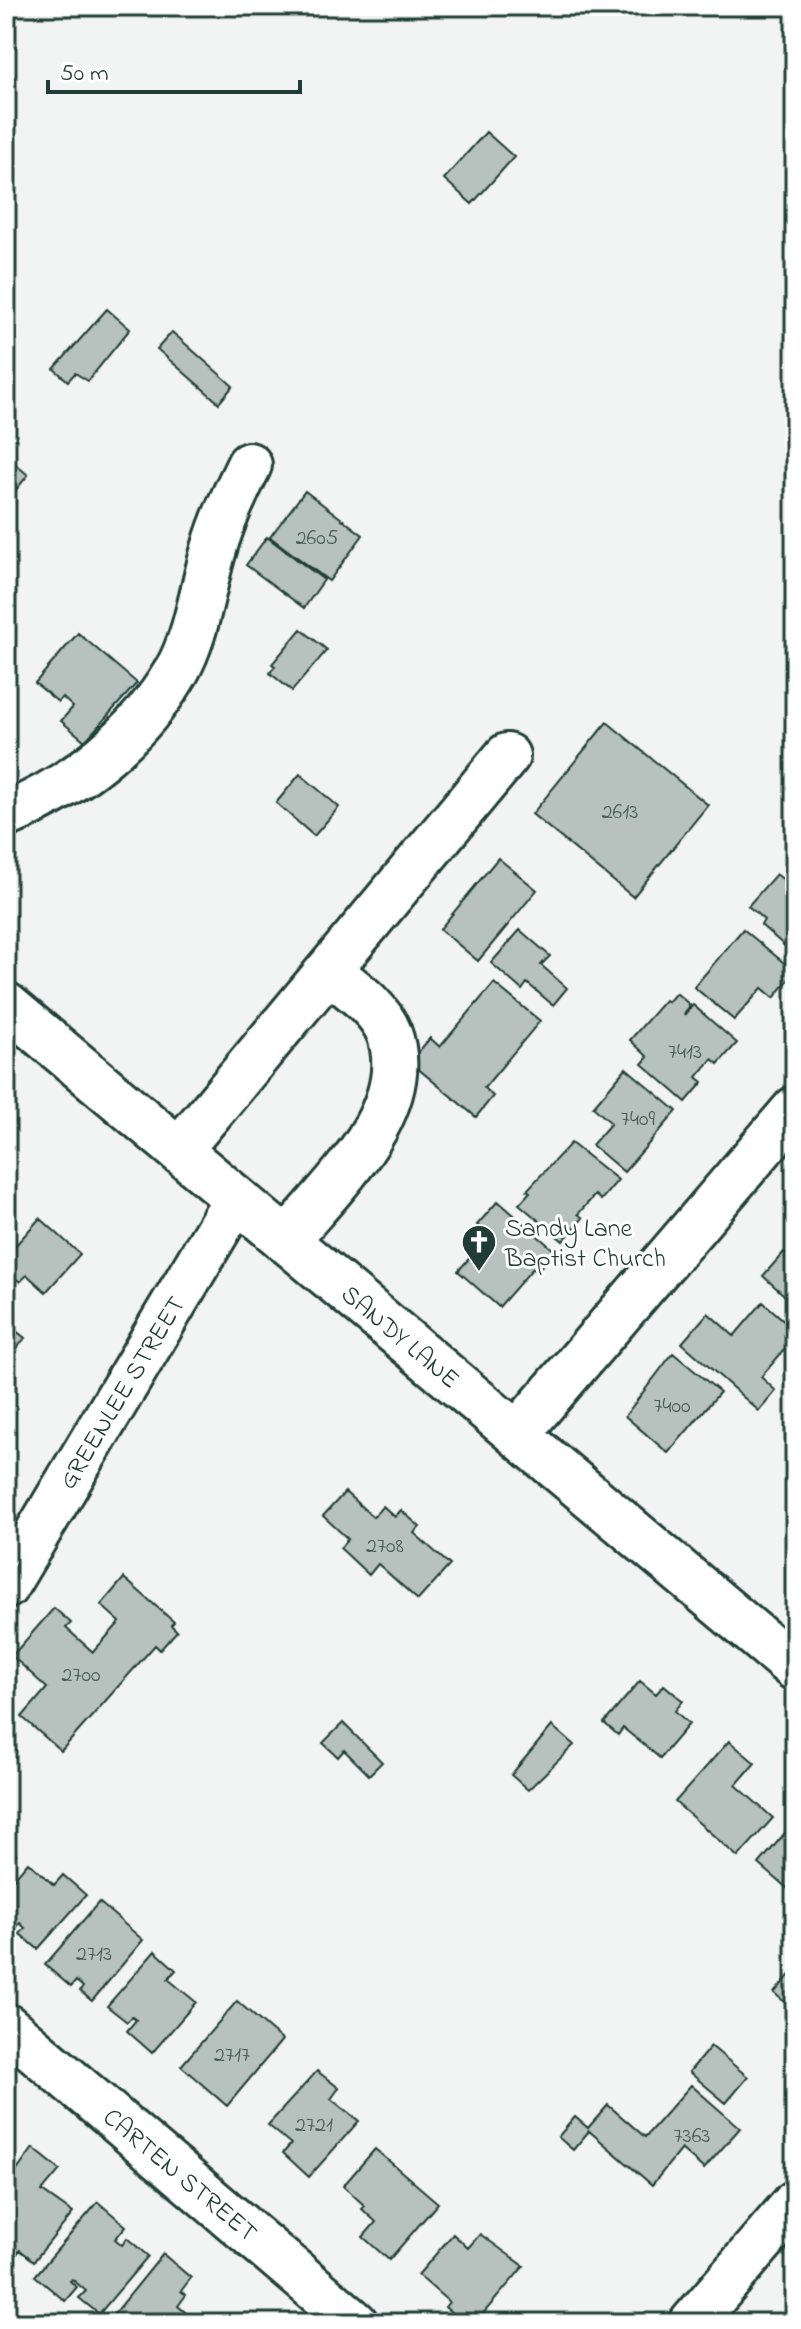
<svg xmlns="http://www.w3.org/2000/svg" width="801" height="2329" font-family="'Indie Flower',sans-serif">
<rect width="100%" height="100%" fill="#f2f3f3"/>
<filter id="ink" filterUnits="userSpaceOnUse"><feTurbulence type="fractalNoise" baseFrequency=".0125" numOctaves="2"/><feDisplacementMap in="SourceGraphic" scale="16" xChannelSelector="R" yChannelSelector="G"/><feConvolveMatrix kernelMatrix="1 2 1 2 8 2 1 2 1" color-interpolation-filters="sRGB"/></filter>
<g filter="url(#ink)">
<path fill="#b7c1bd" stroke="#1f3d34" stroke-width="2" d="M486 132 514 157 472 204 444 179Z
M107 309 130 329 88 381 75 373 68 381 54 369Z
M172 332 233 386 219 403 157 349Z
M6 456 28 475 6 502Z
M305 491 363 535 329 581 270 537Z
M267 537 324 580 304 608 246 565Z
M301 629 327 650 292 691 270 673 275 666 272 664Z
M78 633 137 683 85 741 61 721 73 707 62 697 58 702 35 683Z
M607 722 708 805 633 897 532 814Z
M300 774 339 807 314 836 276 803Z
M498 858 537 890 478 961 440 929Z
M776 874 793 887 795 885V955L761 925 764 920 748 906Z
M743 929 795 972 774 998 762 988 734 1020 694 987Z
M520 930 550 956 541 965 567 988 553 1005 527 983 522 990 491 963Z
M494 983 540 1021 484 1088 493 1096 476 1117 410 1062 430 1038 440 1047Z
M676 993 690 1005 684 1015 693 1005 737 1043 718 1064 712 1059 697 1077 703 1082 686 1102 642 1064 648 1057 630 1040 665 1000 668 1002Z
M626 1068 677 1111 624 1172 592 1145 611 1123 593 1107Z
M571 1143 618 1180 601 1200 595 1195 578 1214 583 1218 563 1241 519 1204 530 1192 527 1190Z
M498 1201 555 1251 536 1272 533 1268 499 1307 458 1271 484 1242 487 1234 477 1225Z
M40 1218 80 1254 46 1292 27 1275 20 1282 6 1270V1256Z
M784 1252 790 1258 795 1252V1305L763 1276Z
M763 1302 795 1330V1337L761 1377 776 1391 759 1411 682 1343 708 1313 734 1336Z
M6 1323 25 1338 6 1362Z
M673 1353 720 1392 668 1453 625 1416Z
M345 1492 373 1517 383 1506 395 1517 401 1510 420 1527 414 1533 450 1565 418 1600 378 1564 369 1575 340 1548 348 1539 323 1516Z
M124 1578 174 1622 171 1625 177 1631 160 1650 155 1645 61 1751 22 1717 47 1688 12 1656 54 1608 71 1623 66 1628 93 1652 120 1622 101 1605Z
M640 1681 656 1694 664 1685 683 1701 675 1711 689 1724 660 1758 623 1728 618 1735 604 1723Z
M343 1723 382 1762 369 1775 344 1750 338 1757 323 1743Z
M552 1726 574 1745 528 1790 511 1775Z
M729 1741 755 1763 736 1785 773 1818 738 1857 675 1802Z
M795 1821V1895L759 1864Z
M6 1845 16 1854 6 1866Z
M28 1862 54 1885 63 1875 86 1895 38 1949 20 1934 25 1928 20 1923 10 1936 6 1932V1888Z
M99 1902 143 1940 92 2001 80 1991 83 1987 76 1981 71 1987 45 1965Z
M155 1951 176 1970 168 1979 196 2002 152 2053 127 2031 136 2020 132 2017 127 2022 107 2006Z
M795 1969V2011L774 1993Z
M237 2001 282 2040 227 2106 181 2066Z
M711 2046 748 2077 726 2103 689 2072Z
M317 2071 339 2088 331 2099 359 2121 309 2177 283 2153 291 2144 268 2125Z
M691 2085 740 2128 704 2169 681 2149 652 2185 589 2131 573 2150 558 2137 575 2117 588 2128 608 2105 645 2137Z
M33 2148 60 2170 42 2191 73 2213 34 2261 20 2250 11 2261 6 2256V2186Z
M375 2149 438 2203 389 2260 363 2237 376 2222 362 2209 365 2206 343 2186Z
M98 2202 126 2226 115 2239 122 2245 127 2238 148 2256 99 2314 79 2298 86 2291 72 2279 70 2281 77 2287 65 2301 35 2276Z
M453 2234 468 2248 480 2234 524 2266 475 2323H464L445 2307 449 2302 418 2275Z
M163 2254 191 2278 181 2291 186 2295 178 2306 196 2321 194 2323H107Z"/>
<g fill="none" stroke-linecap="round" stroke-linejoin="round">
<defs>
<path id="minor" d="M6 815C75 786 137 738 176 672 197 636 202 589 214 549 222 520 236 492 249 465
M6 1005 795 1668
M179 1150 507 756
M286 1241C330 1187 417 1110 389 1033 379 1007 350 988 329 971
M517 1434 795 1109
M6 1586 236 1199
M6 2026 355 2323
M692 2323 795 2203"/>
</defs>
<use href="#minor" stroke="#1f3d34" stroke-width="50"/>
<use href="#minor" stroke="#fff" stroke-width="44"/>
</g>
</g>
<defs>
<symbol id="church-pin" viewBox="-11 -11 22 30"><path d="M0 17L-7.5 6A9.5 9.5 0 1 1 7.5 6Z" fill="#1f3d34" stroke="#fff"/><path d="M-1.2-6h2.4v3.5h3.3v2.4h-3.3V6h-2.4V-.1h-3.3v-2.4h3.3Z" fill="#fff"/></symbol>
</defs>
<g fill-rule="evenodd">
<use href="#church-pin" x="459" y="1222" width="40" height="54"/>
</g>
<g text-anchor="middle" stroke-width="6" stroke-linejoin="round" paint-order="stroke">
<g font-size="22" fill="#455e56">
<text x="317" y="544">2605</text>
<text x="620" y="818">2613</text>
<text x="685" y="1058">7413</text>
<text x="638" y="1125">7409</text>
<text x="672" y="1412">7400</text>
<text x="385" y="1552">2708</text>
<text x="81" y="1681">2700</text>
<text x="94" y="1960">2713</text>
<text x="232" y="2061">2717</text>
<text x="314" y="2131">2721</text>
<text x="692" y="2142">7363</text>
</g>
<g font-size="26" fill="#1f3d34" stroke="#fff" text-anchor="start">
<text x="505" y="1236">Sandy Lane<tspan x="505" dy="30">Baptist Church</tspan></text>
</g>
<g font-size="26" fill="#1f3d34" stroke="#fff">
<text transform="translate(401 1336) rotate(40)" y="9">SANDY LANE</text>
<text transform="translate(121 1392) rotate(-59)" y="9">GREENLEE STREET</text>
<text transform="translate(181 2174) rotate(40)" y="9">CARTEN STREET</text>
</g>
</g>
<rect width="801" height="2329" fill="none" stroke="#fff" stroke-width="32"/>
<rect x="16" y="16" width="769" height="2297" fill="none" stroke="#1f3d34" stroke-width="3" filter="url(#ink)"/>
<path d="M48 80v12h252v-12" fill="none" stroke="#1f3d34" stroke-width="4"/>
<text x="60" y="80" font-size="24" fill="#1f3d34" stroke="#ffffff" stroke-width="6" paint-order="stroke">50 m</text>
</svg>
